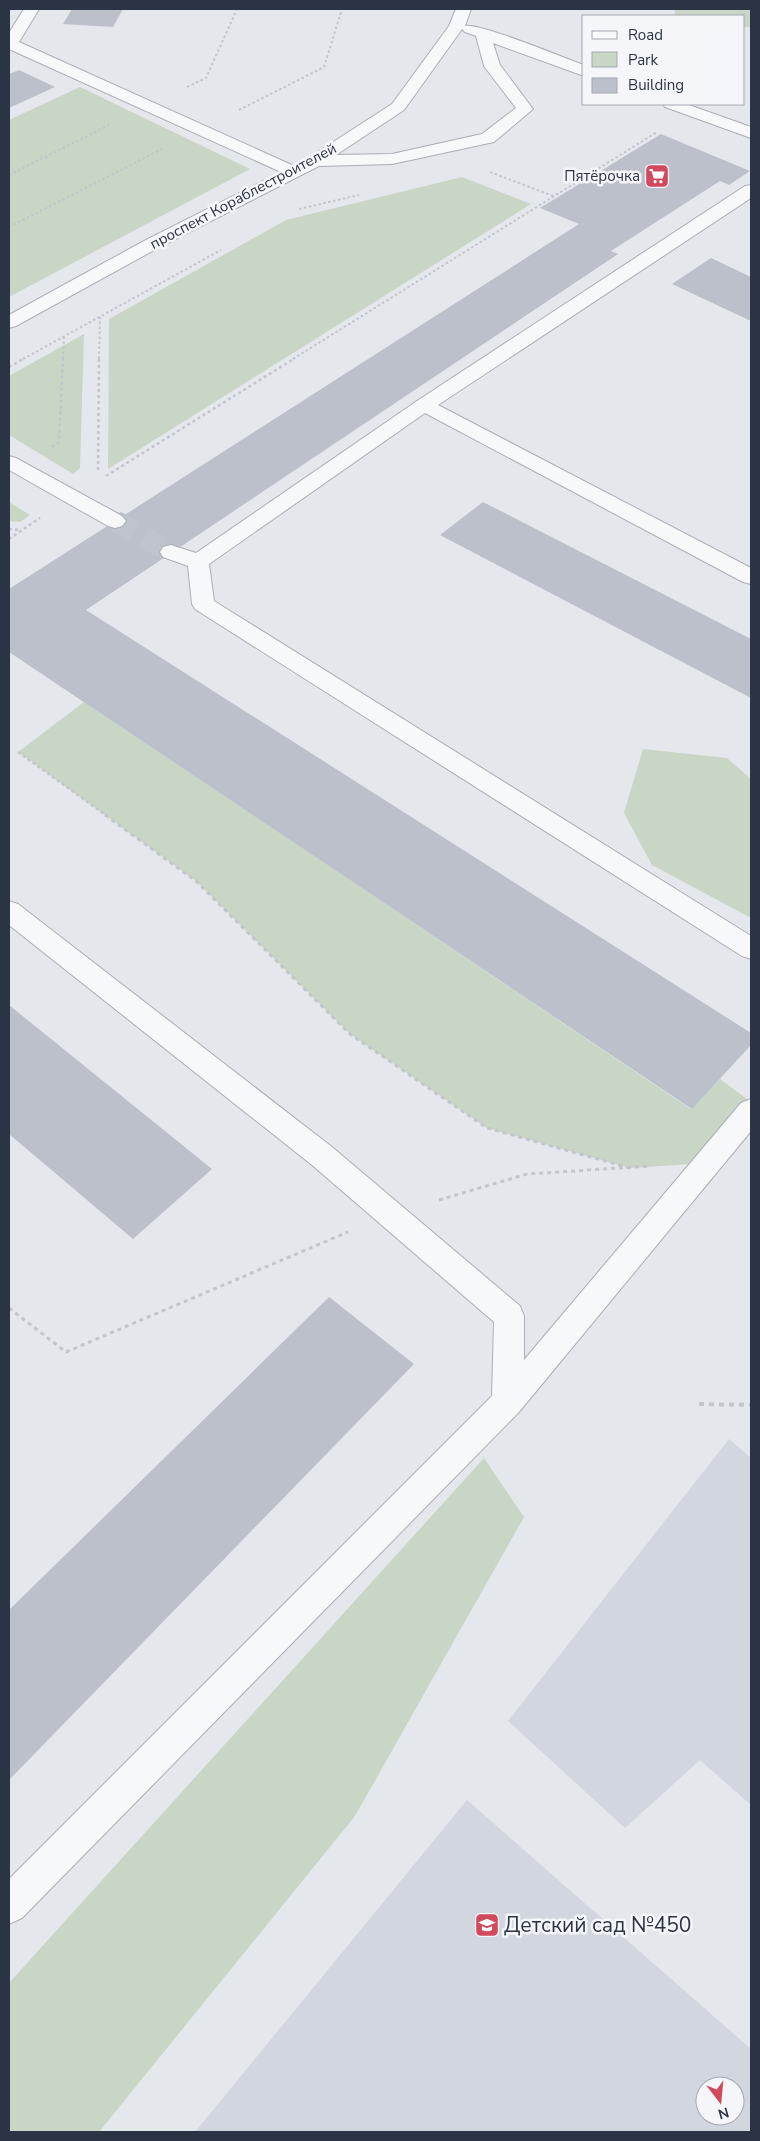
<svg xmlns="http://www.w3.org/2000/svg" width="760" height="2141" font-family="'Nunito Sans',sans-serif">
<rect width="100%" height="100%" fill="#e4e7ec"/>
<path fill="#d2d6de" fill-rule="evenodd" d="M729 1439 751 1458V1805L700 1760 625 1828 508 1721Z
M467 1800 751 2049V2132H195ZM705 2086H735V2116H705Z"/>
<path fill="#c9d6c5" d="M675 9H751V27H744V16H674Z
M80 87 250 169 9 297V120Z
M462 177 531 204 108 469 109 319 286 220Z
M84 334 80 468 73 474 9 435V376Z
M9 502 30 515 20 522 9 521Z
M84 702 691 1109 720 1079 751 1102V1111L708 1163 630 1168 487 1128 350 1034 196 881 18 752Z
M643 749 727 758 751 779V918L652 865 624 813Z
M484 1458 524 1517 355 1816 99 2132H9V1983Z"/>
<path fill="#bbc0ca" d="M72 9H123L113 27 63 24Z
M19 70 55 87 9 108V74Z
M661 134 750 171 729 185 720 181 611 251 618 254 86 610 751 1033V1045L692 1109 9 652V589L579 224 540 208Z
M711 258 751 277V321L672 284Z
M483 502 751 639V698L440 535Z
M9 1005 212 1169 133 1239 9 1134Z
M329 1297 414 1364 9 1780V1610Z"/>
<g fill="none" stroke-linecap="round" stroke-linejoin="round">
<path stroke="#bfc3cb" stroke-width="22" stroke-dasharray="22 11" stroke-linecap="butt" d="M115 521 171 552"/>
<defs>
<path id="minor" d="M24 9H39L19 42 294 166 310 157 392 104 449 26 456 9H471L465 26C478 22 564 58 584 65V76L493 43 500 65 533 109 494 142 392 164 319 166 156 249 16 326 9 328V315L144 241 281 172 9 49V33ZM462 29 465 32 476 36 484 66 516 108 482 134 392 154 336 155 404 110Z
M663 104H686L751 127V138L665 107Z
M751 185V198L438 405 751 568V584L743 582 425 413 209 564 214 601 751 936V959L742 956 195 609 192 604 188 566 163 557 160 552 163 547 171 545 196 553 417 401 745 186Z
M9 456 16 458 122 516 126 521 122 526 115 528 108 526 9 470Z
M9 901 18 904 332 1147 520 1306 524 1316V1360L741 1103 751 1099V1131L519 1412 22 1918 9 1924V1879L492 1396 494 1322 312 1165 9 925Z"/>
</defs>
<use href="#minor" stroke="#a9aeb7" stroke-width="2"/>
<path stroke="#c2c5cb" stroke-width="2" stroke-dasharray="2.5 2.5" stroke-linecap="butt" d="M187 87 206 78 237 9
M239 110 324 67 342 9
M490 172 553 196
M9 175 109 125
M299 209 359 195
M9 227 162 149
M23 359 221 250
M63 359 64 337
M99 359 100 317
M293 359 657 132"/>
<path stroke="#c2c5cb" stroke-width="2.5" stroke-dasharray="3 3" stroke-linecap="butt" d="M9 367 25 358
M52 447 59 442 63 358
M98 470 99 358
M106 476 295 358
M9 529 21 530
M9 539 40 518
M18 752 107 816"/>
<path stroke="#c2c5cb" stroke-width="3" stroke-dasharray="4 4" stroke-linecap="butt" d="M105 815 196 881 350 1034 487 1128 630 1168
M439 1200 527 1174 651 1166
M9 1308 66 1352 348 1232"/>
<path stroke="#c2c5cb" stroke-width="4" stroke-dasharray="5 5" stroke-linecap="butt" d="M699 1404 751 1405"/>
<use href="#minor" fill="#f7f8fa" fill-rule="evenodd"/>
</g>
<defs>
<symbol id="supermarket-square" viewBox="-11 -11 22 22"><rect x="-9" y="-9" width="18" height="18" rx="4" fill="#d1495b" stroke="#f4f6f9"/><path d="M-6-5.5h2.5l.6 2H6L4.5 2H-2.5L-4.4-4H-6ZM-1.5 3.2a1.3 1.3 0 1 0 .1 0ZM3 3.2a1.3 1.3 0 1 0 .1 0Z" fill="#fff"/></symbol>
<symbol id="school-square" viewBox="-11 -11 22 22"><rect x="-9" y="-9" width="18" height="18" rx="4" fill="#d1495b" stroke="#f4f6f9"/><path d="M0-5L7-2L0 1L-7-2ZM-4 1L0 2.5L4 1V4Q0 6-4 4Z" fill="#fff"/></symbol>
</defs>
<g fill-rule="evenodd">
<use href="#supermarket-square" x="643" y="162" width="28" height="28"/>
<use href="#school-square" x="473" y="1911" width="28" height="28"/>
</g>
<g text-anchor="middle" stroke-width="5" stroke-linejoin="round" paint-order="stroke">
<g font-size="15" fill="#2b3445" stroke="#f4f6f9" text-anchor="end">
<text x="640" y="181">Пятёрочка</text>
</g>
<g font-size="15" fill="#2b3445" stroke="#f4f6f9">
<text transform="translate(243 196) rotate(-28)" y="5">проспект Кораблестроителей</text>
</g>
<g font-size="21" fill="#2b3445" stroke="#f4f6f9" text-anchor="start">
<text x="504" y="1932">Детский сад №450</text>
</g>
</g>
<rect width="760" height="2141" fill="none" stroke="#2b3445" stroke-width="20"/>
<rect x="582" y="15" width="162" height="90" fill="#f4f6f9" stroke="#a4a8b1"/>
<rect x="592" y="31" width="25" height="8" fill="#f7f8fa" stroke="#a4a8b1"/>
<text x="628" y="40" font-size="15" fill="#2b3445">Road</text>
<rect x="592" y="52" width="25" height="15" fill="#c9d6c5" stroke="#a4a8b1"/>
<text x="628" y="65" font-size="15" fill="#2b3445">Park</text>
<rect x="592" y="78" width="25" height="15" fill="#bbc0ca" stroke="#a4a8b1"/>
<text x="628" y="90" font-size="15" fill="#2b3445">Building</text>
<g transform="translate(720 2101) rotate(164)"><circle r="24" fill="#f4f6f9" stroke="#a4a8b1"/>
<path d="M0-4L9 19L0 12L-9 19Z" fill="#d1495b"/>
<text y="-8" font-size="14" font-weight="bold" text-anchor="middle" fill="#2b3445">N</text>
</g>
</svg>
